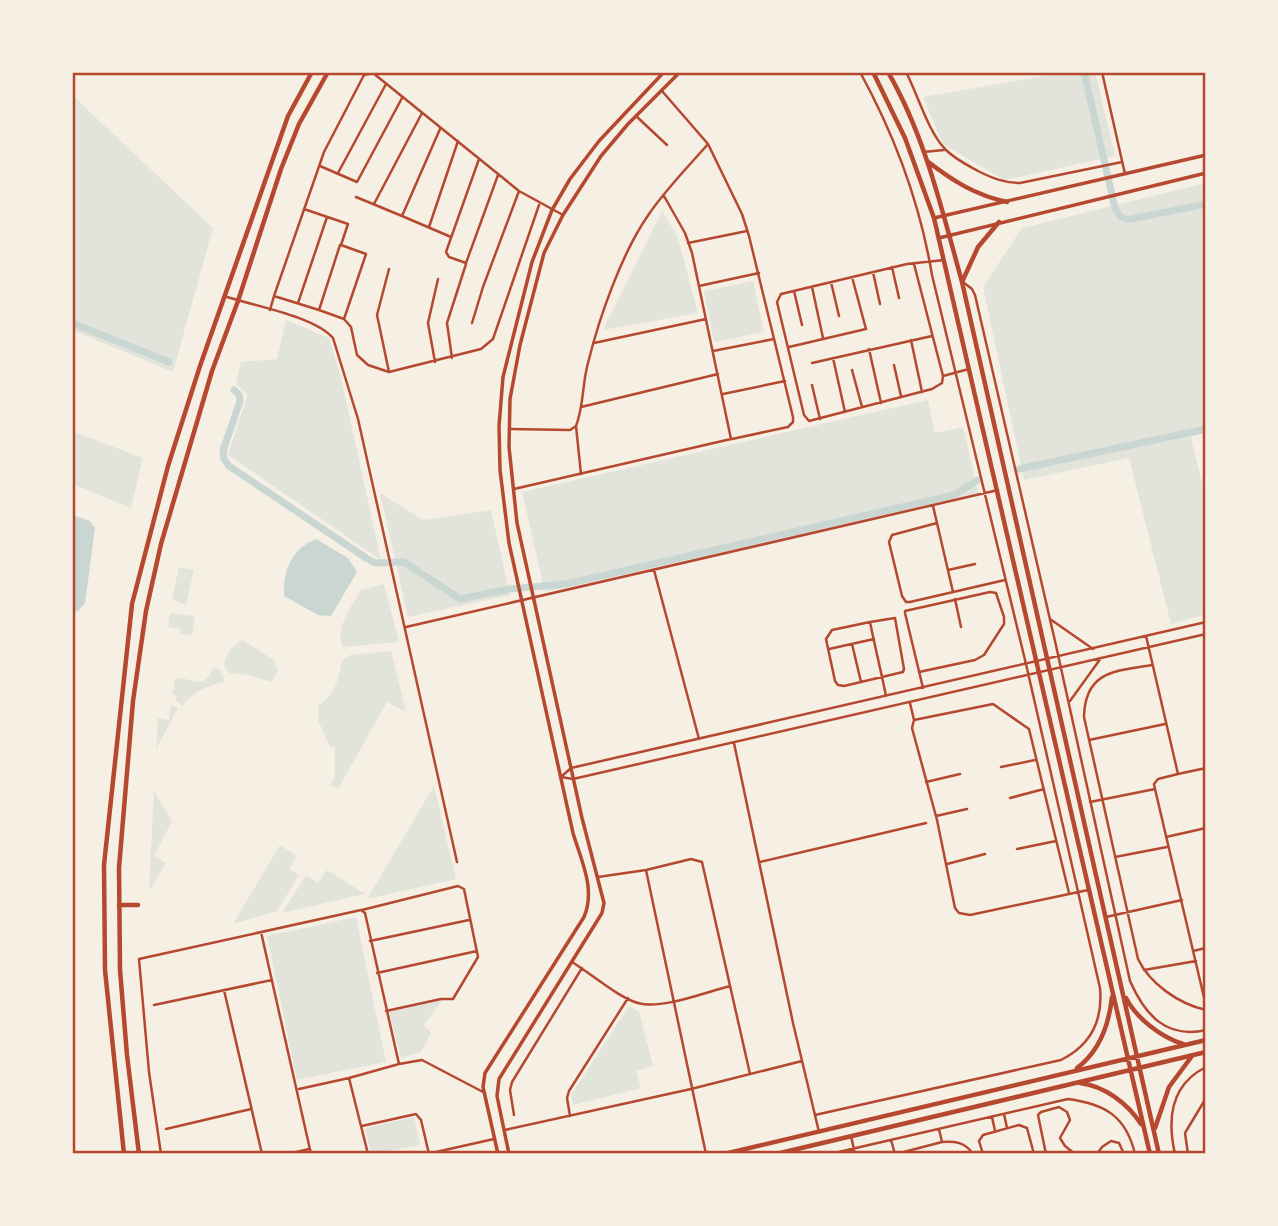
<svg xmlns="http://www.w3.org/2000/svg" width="1278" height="1226" font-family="'PT Sans Narrow',sans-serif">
<rect width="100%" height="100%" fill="#f6efe4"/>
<path fill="#e2e4dc" d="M1068 72H1095L1115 156 1004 180 943 144 923 97Z
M72 95 213 228 173 372 72 330Z
M1206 183V432L1191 437 1206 500V614L1171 624 1129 458 1024 480 983 287 1022 228Z
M662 211 677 235 698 313 603 330Z
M753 281 764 332 714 342 704 291Z
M286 320 329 338 341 378 381 560 228 455 248 394 236 384 241 362 277 359Z
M928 400 935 433 963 427 979 495 545 592 522 492Z
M72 431 143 458 131 508 72 484Z
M380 493 423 520 491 510 510 595 408 617Z
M179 567 194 570 186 605 172 599Z
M384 584 399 642 343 647C334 628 352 606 361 590Z
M170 613 195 616 192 635 180 634V629L168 627Z
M243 640 274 660 278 671 271 682 244 674 229 673 224 665C226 654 233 644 243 640Z
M391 651 406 712 387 702 338 789 330 784 335 777V747H330L318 720 319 705C335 695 339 678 342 661L350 655Z
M214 667 220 670 225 682C208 685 193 692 182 706L176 701 177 695H172L175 679C192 675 202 694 214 667Z
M171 705 178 708 156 749 158 718 169 720Z
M434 786 456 879 367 899Z
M154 791 172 821 154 856 166 863 149 891Z
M280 845 297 856 289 869 299 875 277 911 233 924Z
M327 870 365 894 282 913 306 875 318 883Z
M356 917 386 1062 297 1080 267 936Z
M442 1000 424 1025 431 1033 421 1052 401 1058 389 1012Z
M629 1006 639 1012 653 1066 636 1071 641 1088 573 1105 571 1095Z
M414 1117 420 1145 371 1154 365 1128Z"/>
<path fill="#c9d6d2" d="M72 515 90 521 95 528 85 603 78 611 72 612Z
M316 539 348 558 357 572 331 616 318 615 284 596C283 571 291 549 316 539Z"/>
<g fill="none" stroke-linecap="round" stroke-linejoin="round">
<path stroke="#c9d6d2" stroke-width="7" d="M1084 72 1115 208C1119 216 1122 220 1131 219L1206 204
M72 323 169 362
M234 390 239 395 240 401 223 451 224 459 229 466 366 558 375 563 404 562 460 599 509 589 566 584 954 495 978 480
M1019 469 1206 429"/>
<path stroke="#b5482f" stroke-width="2.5" d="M906 72C918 95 928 132 946 150 955 159 967 165 978 171 992 178 1004 183 1020 183L1122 162
M1102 72 1125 174
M636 116 667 145
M440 129 402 216 451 237
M708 144 742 214 749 236 793 417V422L788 427 732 439
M923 152 944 150
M479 159 446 252 449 257 466 263 498 175
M320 166 357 182 402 98
M338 173 386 84
M356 197 402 216
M374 204 422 113
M304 209 348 224 341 245 366 254 344 319 319 310
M429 227 458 141
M688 243 747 231
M944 260 907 264 781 294 777 302 804 415 809 421 932 389 942 383 943 376 969 369
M914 264 943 376
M892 267 899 298
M389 269 377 315 389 372
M873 272 880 304
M831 282 839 316
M963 282 972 289 975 295 1055 641 1130 981C1145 1015 1166 1039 1206 1030
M699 286 759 273
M812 287 823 338
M794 291 802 325
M224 296C254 306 314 316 333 338L358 419 457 862
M274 296 324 152 364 75 373 73 519 191 563 215
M298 303 327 217
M270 310 274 296 319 310 340 245
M344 319 351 327 357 355 368 365 389 372 481 349 493 339 539 205
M472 323 483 287 519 191
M911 340 922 392
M594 343 706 319
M789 347 866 329 852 277
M869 349 881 403
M713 351 774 339
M452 358 447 323 466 264
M833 358 845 412
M435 362 428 323 438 279
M812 363 932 336
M894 365 901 396
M852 370 862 407
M812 385 820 419
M723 394 785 381
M581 407 718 374
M576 426 581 474
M509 429 570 430 576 426C584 406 582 384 588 363 599 318 622 252 649 214 666 189 688 167 708 144L662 91
M514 489 731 439 692 253 685 233 664 196
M933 506 937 523
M654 570 699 739
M948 570 975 564
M953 592 937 523 892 535 889 542 902 596 906 602H910L1005 580
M955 599 961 627
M1050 619 1093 649
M870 622 895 618 904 669 903 672 844 686 838 685 835 681 826 639 832 630 870 622C875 647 881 671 886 696
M406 627 998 490
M1146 636 1178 774 1206 768
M852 644 861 682
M829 649 874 639
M1152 665C1115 671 1085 671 1084 717L1138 959C1150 984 1179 1004 1206 1010
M919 672 975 660 984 655 1004 624V617L996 593 990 592 905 611V613L923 688
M1070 701 1101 658
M910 703 914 720
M1089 740 1165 724
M734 743 793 1023 819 1132
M1001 767 1035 760
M1205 768 1206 775
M561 777 571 768 1206 622
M561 777 573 779 1206 634
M926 782 960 774
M1155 789 1206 1006
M1010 798 1044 789
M1090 802 1155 789 1154 784 1158 779 1178 774
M936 816 967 809
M1166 837 1206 828
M1017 849 1056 841
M1115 857 1167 847
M760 862 926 823
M947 864 985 854
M646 870 706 1154
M598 877 646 870 691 859 702 862 750 1074
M1069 893 1029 729 993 704 914 720 912 728 937 820 955 908 959 913 970 915 1088 890
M362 910 458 886 464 889 478 957 453 999H441L386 1011
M1106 917 1182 900
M261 932 311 1154
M370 941 469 920
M1193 951 1206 948
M572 962C590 973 619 998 638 1003 661 1010 706 992 730 986
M1144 970 1196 961
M377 973 477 951
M224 990 262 1154
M154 1005 272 980
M349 1078 399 1064 422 1060 485 1093
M299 1089 349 1078 368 1154
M1004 1114 1007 1128
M514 1115 510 1090 512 1082 582 968
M815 1115 1061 1060C1091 1045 1103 1020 1100 988L1026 664 932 275C920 203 895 136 860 72
M570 1116 567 1098 569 1091 628 998
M992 1117 995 1131
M362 1126 416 1114 421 1120 429 1154
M166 1129 251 1109
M939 1129 942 1142C955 1141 965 1142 973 1154
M505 1130 691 1089 802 1061
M851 1136 855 1154
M891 1140 895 1154
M161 1154 149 1072 139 959 361 910 365 913 399 1064
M288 1154 309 1149
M427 1154 494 1139
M830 1154 1068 1099C1105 1104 1126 1116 1135 1154
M896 1154 942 1142
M983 1154 979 1141 983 1135 1019 1125 1027 1128 1034 1154
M1046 1154 1038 1115 1041 1112 1059 1107 1067 1112 1070 1120 1060 1138 1065 1146 1075 1154
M1097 1154 1102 1147 1111 1141 1119 1143 1124 1154
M1175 1154C1167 1119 1170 1085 1206 1067
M1188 1154 1185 1133 1206 1098"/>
<path stroke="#b5482f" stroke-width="3.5" d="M934 218 1206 155
M939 238 1206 173
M498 1154 483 1087 485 1073 584 917C596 889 581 860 573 833L509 543 500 470 499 426 503 377 532 262 552 210 570 179 599 141 664 72
M509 1154 497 1096 499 1079 602 913 604 903 582 818 517 523 509 447 510 399 520 345 544 253 563 215 601 156 628 124 680 72"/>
<path stroke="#b5482f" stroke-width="4.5" d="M873 72 905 138 934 218 1150 1154
M888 72C925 136 942 210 962 282L1159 1154
M927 161C953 181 975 195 1007 202
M962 282 978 247 999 222
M119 905H138
M1126 998C1137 1019 1161 1037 1183 1044
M1077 1068C1100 1051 1109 1024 1112 997
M1080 1083C1105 1086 1128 1104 1141 1124
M1155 1128 1169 1087 1192 1056
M124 1154 105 970 104 865 132 604 168 466 200 366 288 116 312 72
M139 1154 127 1055 120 970 119 868 133 701 146 611 161 544 212 371 238 301 281 169 299 124 328 72
M724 1154 1206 1040
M776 1154 1206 1052"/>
</g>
<rect width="1278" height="1226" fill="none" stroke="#f6efe4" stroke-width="147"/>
<rect x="74" y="74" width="1130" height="1078" fill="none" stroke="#b5482f" stroke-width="2.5"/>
</svg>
